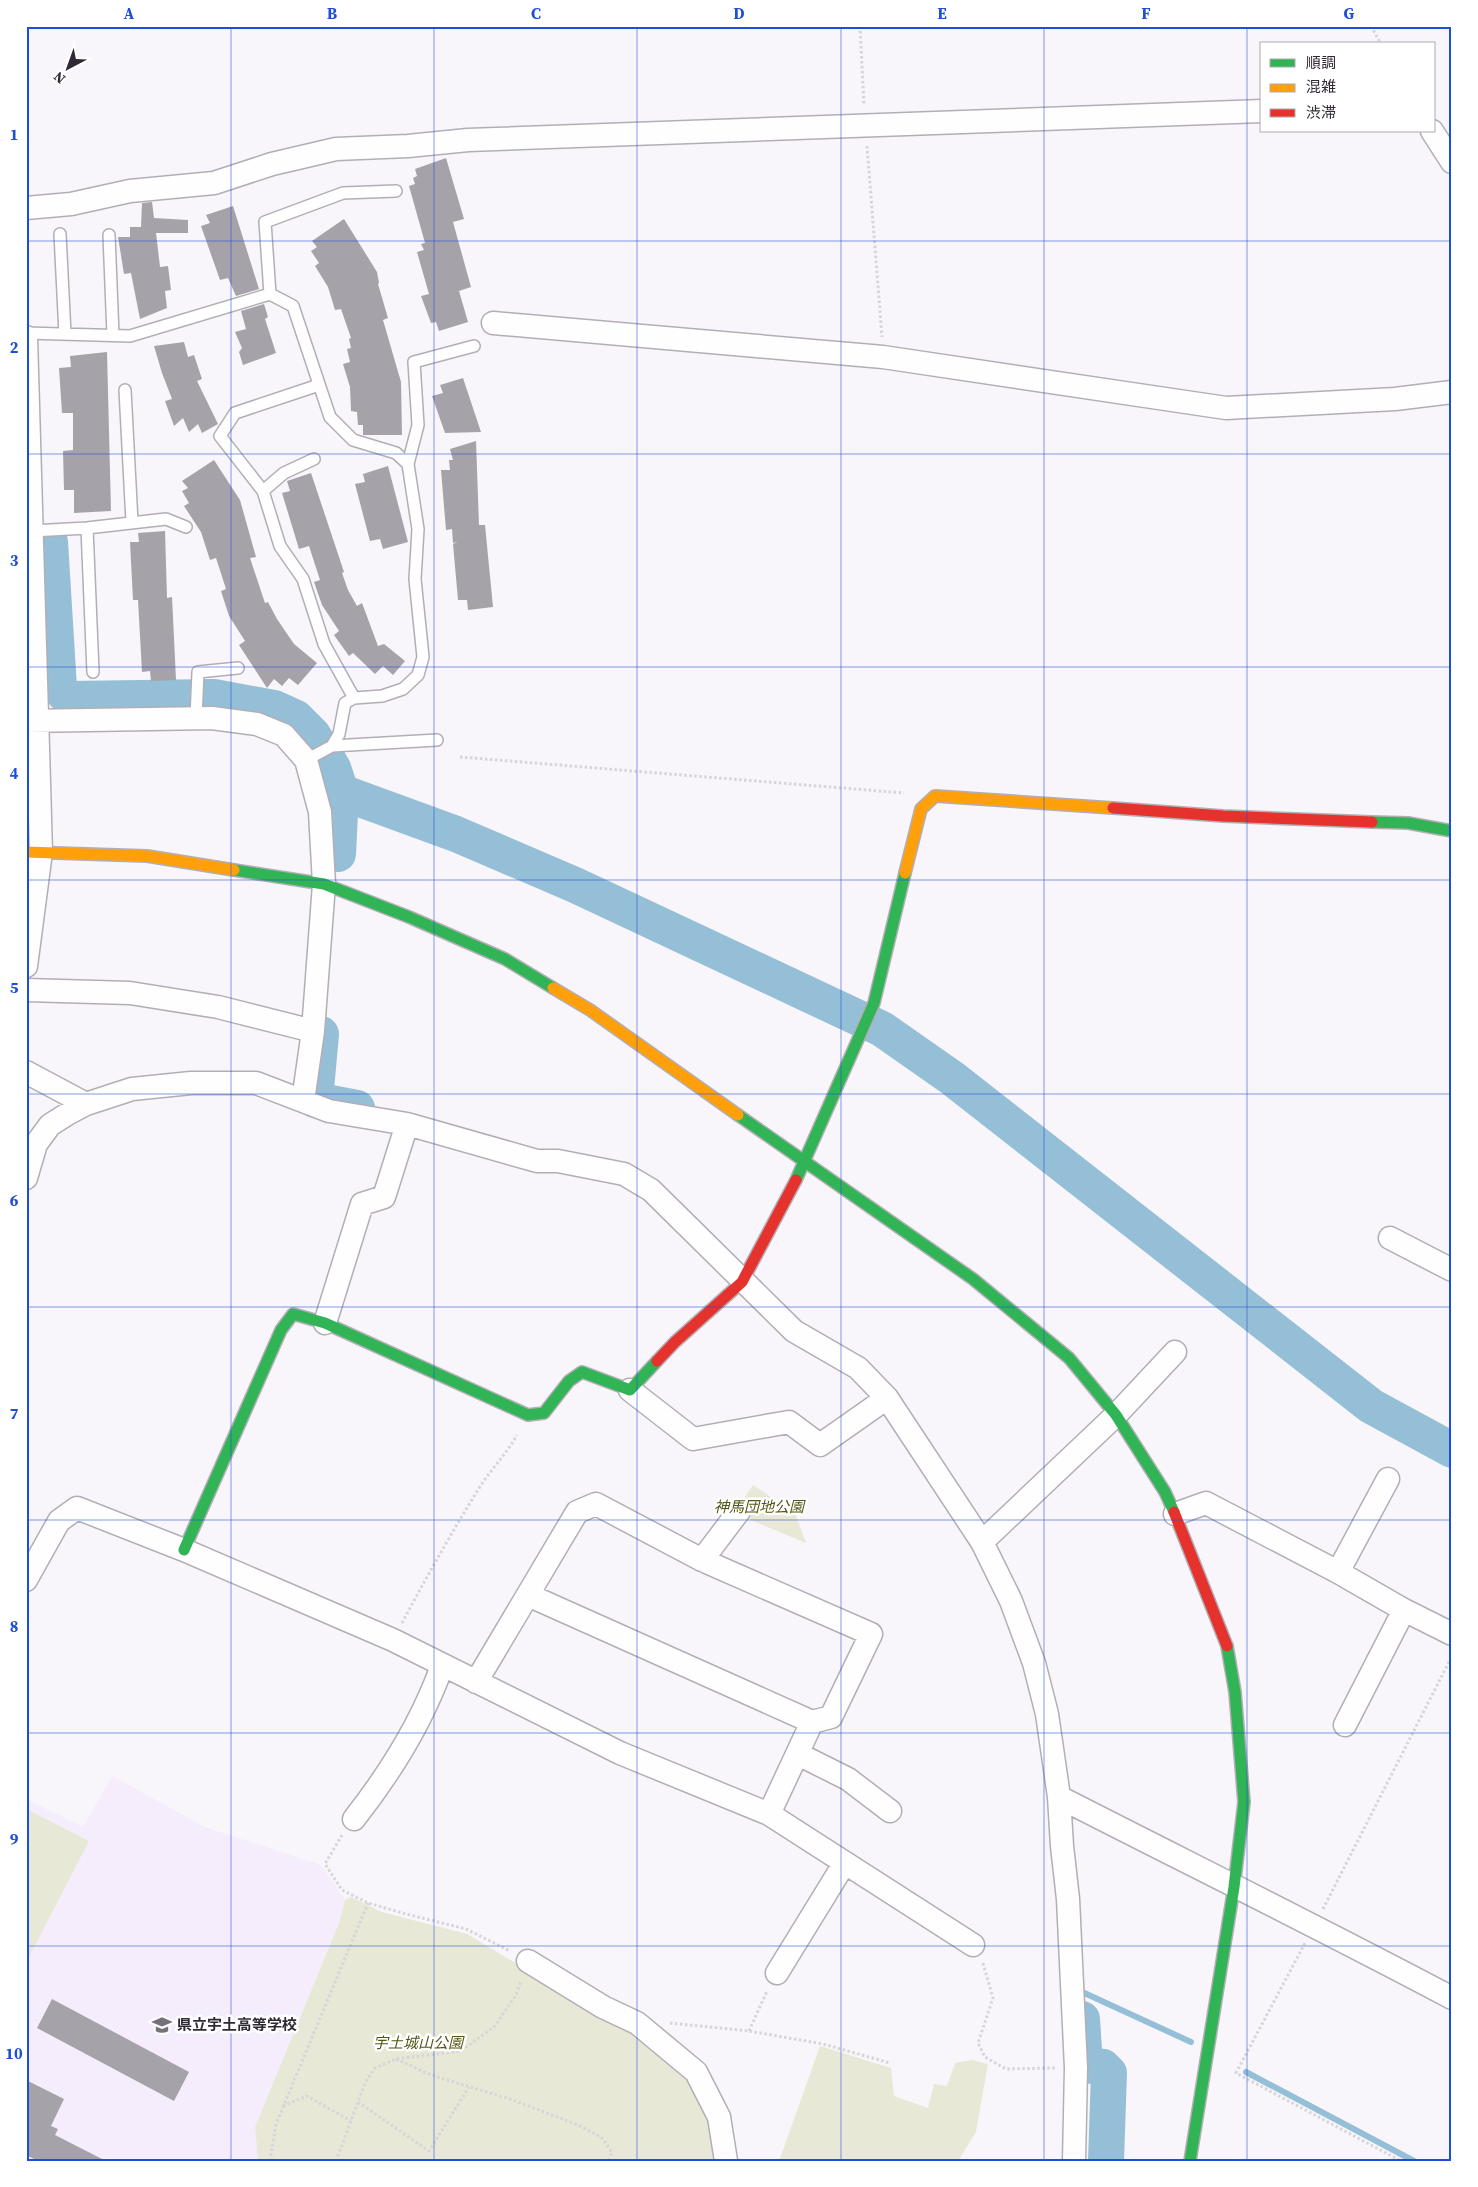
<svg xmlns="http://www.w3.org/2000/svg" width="1478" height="2187" font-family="'Source Serif 4','Noto Sans JP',serif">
<rect width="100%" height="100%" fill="#f8f6fa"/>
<path fill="#f5edfc" d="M112 1776 205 1827 321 1865 345 1900 339 1923 255 2127 258 2161H26V1799L83 1827Z"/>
<path fill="#e7e9d6" d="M753 1485 795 1513 806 1543 734 1513Z
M26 1809 89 1841 26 1963Z
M351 1897 382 1912 467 1934 623 2027 691 2077 711 2123 715 2161H258L255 2127 339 1923 345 1900Z
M820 2046 891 2068 894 2096 928 2108 934 2084 947 2086 955 2063 972 2060 988 2064 976 2132 958 2161H779Z"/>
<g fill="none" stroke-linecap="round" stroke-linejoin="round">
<path stroke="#94bfd6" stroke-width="6" d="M1080 1991 1191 2042
M1246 2072 1414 2161"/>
<path stroke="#94bfd6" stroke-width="36" d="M50 542 59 688 69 699 214 697 274 708 296 718 313 735 333 768 341 792 456 834 575 885 882 1029 952 1078 1371 1406 1452 1450
M338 854 341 792
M321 1034 315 1100 357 1108
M1082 2019 1085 2065 1103 2067 1109 2073 1106 2161"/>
</g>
<path fill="#a6a2a9" d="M446 158 464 219 453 222 471 287 459 291 468 322 439 331 436 322 431 323 421 296 429 294 417 252 424 250 421 244 425 243 409 186 415 184 413 178 417 176 415 169Z
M152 202 154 218 188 220V233H156L160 267 168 266 171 290 165 291 167 308 140 319 131 273 124 274 118 237H130V227H141L142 203Z
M233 206 259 289 236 296 228 278 220 280 201 226 210 223 206 215Z
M344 219 377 272 379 283 378 284 388 318 383 320 401 382 402 435H363V425H358L357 412 351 411 350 387 343 364 350 362 347 349 351 348 349 339 351 338 341 309 335 310 328 287 315 266 319 263 311 251 317 247 312 241Z
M264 304 268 317 265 319 276 353 243 365 239 352 242 348 235 332 246 329 241 311Z
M184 342 188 357 194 355 202 379 197 381 218 424 202 433 198 424 189 432 183 418 174 426 165 401 172 399 162 373 154 346Z
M107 352 111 511 74 513V490H64L63 451 73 450V413H62L59 368 71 367 70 356Z
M463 378 481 432 445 433 432 396 443 393 440 385Z
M476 441 479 525H485L493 607 468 610 467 600H458L453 544 457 542 453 543 452 529 446 530 441 470H450L449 460H453L450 449Z
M214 460 240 500 256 557 250 558 265 603 268 602 277 619 294 644 317 663 298 685 289 678 282 686 274 679 267 688 239 645 245 641 229 616 221 591 226 589 216 558 210 560 201 532 184 506 189 503 182 491 188 488 182 481Z
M388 466 408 542 383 549 380 539 370 541 355 484 365 482 363 474Z
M311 473 344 572 342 573 348 590 357 606 362 603 378 646 384 644 405 661 393 675 383 666 375 674 353 653 349 656 334 635 339 631 322 605 314 582 320 580 309 546 299 549 282 493 290 491 287 481Z
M165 531 167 598 172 597 176 680 151 681 150 671 142 672 138 600H133L130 542H139L138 533Z
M52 1999 189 2072 174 2101 37 2028Z
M26 2080 64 2099 51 2126 58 2129 55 2135 106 2161H38L26 2155Z"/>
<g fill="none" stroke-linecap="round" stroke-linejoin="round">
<defs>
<path id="lane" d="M60 234 65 334
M109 235 113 335
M270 294 265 222 343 193 396 191
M26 333 130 336 270 294 293 306 330 417 353 440 396 453 408 464 418 529 415 579 423 657 418 675 403 689 382 696 354 698 345 703 339 734 332 746 306 760
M125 390 132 522
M314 459 284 473 263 491 280 546 303 579 324 644 354 698
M408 464 418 425 414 362 474 346
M263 491 220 436 235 413 319 385
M87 528 93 672
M32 531 87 528 166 519 186 527
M196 718 198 672 238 668
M332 746 437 740"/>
<path id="street" d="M1432 131 1452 162
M26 208 71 204 130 191 214 183 272 164 336 149 408 146 468 140 1262 111
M493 323 883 357 1226 408 1395 399 1452 392
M26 337 41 852 26 966
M26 721 212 718 257 724 284 735 306 760 320 812 324 884 313 1031 303 1101
M26 990 130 993 218 1007 313 1031
M26 1072 86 1104
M26 1178 36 1144 50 1125 69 1113 86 1104 132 1089 191 1083H256L329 1111 407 1124 537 1161H558L624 1174 651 1190 794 1331 858 1368 887 1398 982 1542 1011 1601 1034 1663 1047 1714 1059 1797 1062 1846 1068 1899 1076 2068 1074 2161
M1390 1238 1452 1270
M325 1323 362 1204 384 1197 407 1124
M630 1390 693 1439 789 1422 820 1445 887 1398
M1175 1514 1206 1503 1338 1572 1404 1610 1452 1634
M982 1542 1116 1415 1175 1352
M702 1560 739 1511
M1338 1572 1388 1479
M26 1580 59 1521 77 1508 184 1550 393 1640 620 1753 769 1814 973 1945
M528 1595 812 1722
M476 1682 577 1512 596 1504 702 1560 871 1634 831 1717 812 1722 769 1814
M1345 1725 1404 1610
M798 1754 848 1779 890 1811
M1059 1797C1190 1864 1322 1929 1452 1998
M354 1819C391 1772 422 1722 442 1666
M528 1961 603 2007 637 2023 696 2072 719 2117 726 2161
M777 1973 844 1864"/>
<path id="fast" d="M1372 822 1408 823 1452 831
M234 870 324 884 409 917 505 959 553 988
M738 1115 973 1279 1069 1358 1116 1415 1165 1492 1174 1512
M796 1180 874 1003 905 873
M184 1550 281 1330 293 1314 325 1323 528 1415 544 1413 569 1381 582 1372 630 1390 657 1361
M1190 2161 1234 1887 1244 1802 1235 1692 1227 1646"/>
<path id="slow" d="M26 852 147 856 234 870
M905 873 921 809 935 796 1113 808
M553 988 590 1010 738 1115"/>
<path id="jam" d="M1113 808 1223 816 1372 822
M657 1361 675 1342 742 1282 796 1180
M1174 1512 1227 1646"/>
</defs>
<use href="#lane" stroke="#b3aeb6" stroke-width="14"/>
<use href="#street" stroke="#b3aeb6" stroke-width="25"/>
<use href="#fast" stroke="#b3aeb6" stroke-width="14"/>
<use href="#slow" stroke="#b3aeb6" stroke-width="14"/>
<use href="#jam" stroke="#b3aeb6" stroke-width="14"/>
<path stroke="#d6d5d8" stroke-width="3" stroke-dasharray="2.5 2.5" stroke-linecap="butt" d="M860 26 864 105
M1371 26 1381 44
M867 146 882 337
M460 757 904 793
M402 1623C427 1576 453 1530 481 1485 493 1467 507 1453 517 1435
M342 1835 325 1864 342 1890 368 1903 406 1914 466 1929 510 1951
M1323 1909 1452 1656
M1305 1943 1236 2073 1401 2161
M983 1963 993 1998 978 2043 985 2057 1006 2069 1056 2068
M670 2023 749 2031 823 2044 890 2063
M749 2031 767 1991
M396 2059 431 2075 513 2100 578 2125 601 2137 612 2152 608 2161
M358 2102 429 2151 469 2087
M283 2106 307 2096 351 2121
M270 2161 276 2124 368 1903
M336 2161 365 2083 375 2068 396 2059 461 2051 495 2026 516 1995 521 1981"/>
<use href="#lane" stroke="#fefefe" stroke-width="11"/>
<use href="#street" stroke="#fefefe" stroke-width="22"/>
<use href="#fast" stroke="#30b455" stroke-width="11"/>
<use href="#slow" stroke="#ff9f0a" stroke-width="11"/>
<use href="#jam" stroke="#e5322d" stroke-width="11"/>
</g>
<path fill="none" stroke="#1d4ed8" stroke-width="1" stroke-opacity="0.55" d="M231 26V2161M434 26V2161M637 26V2161M841 26V2161M1044 26V2161M1247 26V2161M26 241H1452M26 454H1452M26 667H1452M26 880H1452M26 1094H1452M26 1307H1452M26 1520H1452M26 1733H1452M26 1946H1452"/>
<defs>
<symbol id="school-bare" viewBox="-9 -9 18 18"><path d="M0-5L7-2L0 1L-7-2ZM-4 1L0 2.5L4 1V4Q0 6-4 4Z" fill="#76707a" stroke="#fff" stroke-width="2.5" paint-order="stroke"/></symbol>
</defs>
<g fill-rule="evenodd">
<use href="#school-bare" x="148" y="2011" width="28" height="28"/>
</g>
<g text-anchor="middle" stroke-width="5" stroke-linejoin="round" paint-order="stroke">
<g font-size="15" font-style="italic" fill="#515716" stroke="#fff">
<text x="759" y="1512">神馬団地公園</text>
<text x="418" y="2048">宇土城山公園</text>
</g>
<g font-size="15" font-weight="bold" fill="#302835" stroke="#fff" text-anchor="start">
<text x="177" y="2030">県立宇土高等学校</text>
</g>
</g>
<rect width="1478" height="2187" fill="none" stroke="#ffffff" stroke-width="55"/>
<rect x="1260" y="42" width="175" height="90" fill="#ffffff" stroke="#aca9ae"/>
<rect x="1270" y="59" width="25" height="8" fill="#30b455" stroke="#aca9ae"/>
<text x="1306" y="68" font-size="15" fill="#302835">順調</text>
<rect x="1270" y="84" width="25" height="8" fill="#ff9f0a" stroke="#aca9ae"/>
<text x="1306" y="92" font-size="15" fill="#302835">混雑</text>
<rect x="1270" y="109" width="25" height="8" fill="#e5322d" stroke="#aca9ae"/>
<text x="1306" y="118" font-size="15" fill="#302835">渋滞</text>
<g transform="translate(68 68) rotate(221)" stroke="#ffffff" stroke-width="4" paint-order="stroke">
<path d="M0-4L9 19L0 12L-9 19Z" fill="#302835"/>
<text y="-8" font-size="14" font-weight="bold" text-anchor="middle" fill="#302835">N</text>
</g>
<rect x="28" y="28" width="1422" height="2132" fill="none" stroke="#1d4ed8" stroke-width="2"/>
<g font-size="16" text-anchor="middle" font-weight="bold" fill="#1d4ed8">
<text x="129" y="19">A</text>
<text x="332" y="19">B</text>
<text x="536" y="19">C</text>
<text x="739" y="19">D</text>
<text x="942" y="19">E</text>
<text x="1146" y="19">F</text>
<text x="1349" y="19">G</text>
<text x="14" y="140">1</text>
<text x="14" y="353">2</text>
<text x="14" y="566">3</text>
<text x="14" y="779">4</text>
<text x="14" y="993">5</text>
<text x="14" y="1206">6</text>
<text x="14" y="1419">7</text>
<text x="14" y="1632">8</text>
<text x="14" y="1845">9</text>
<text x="14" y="2059">10</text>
</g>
</svg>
